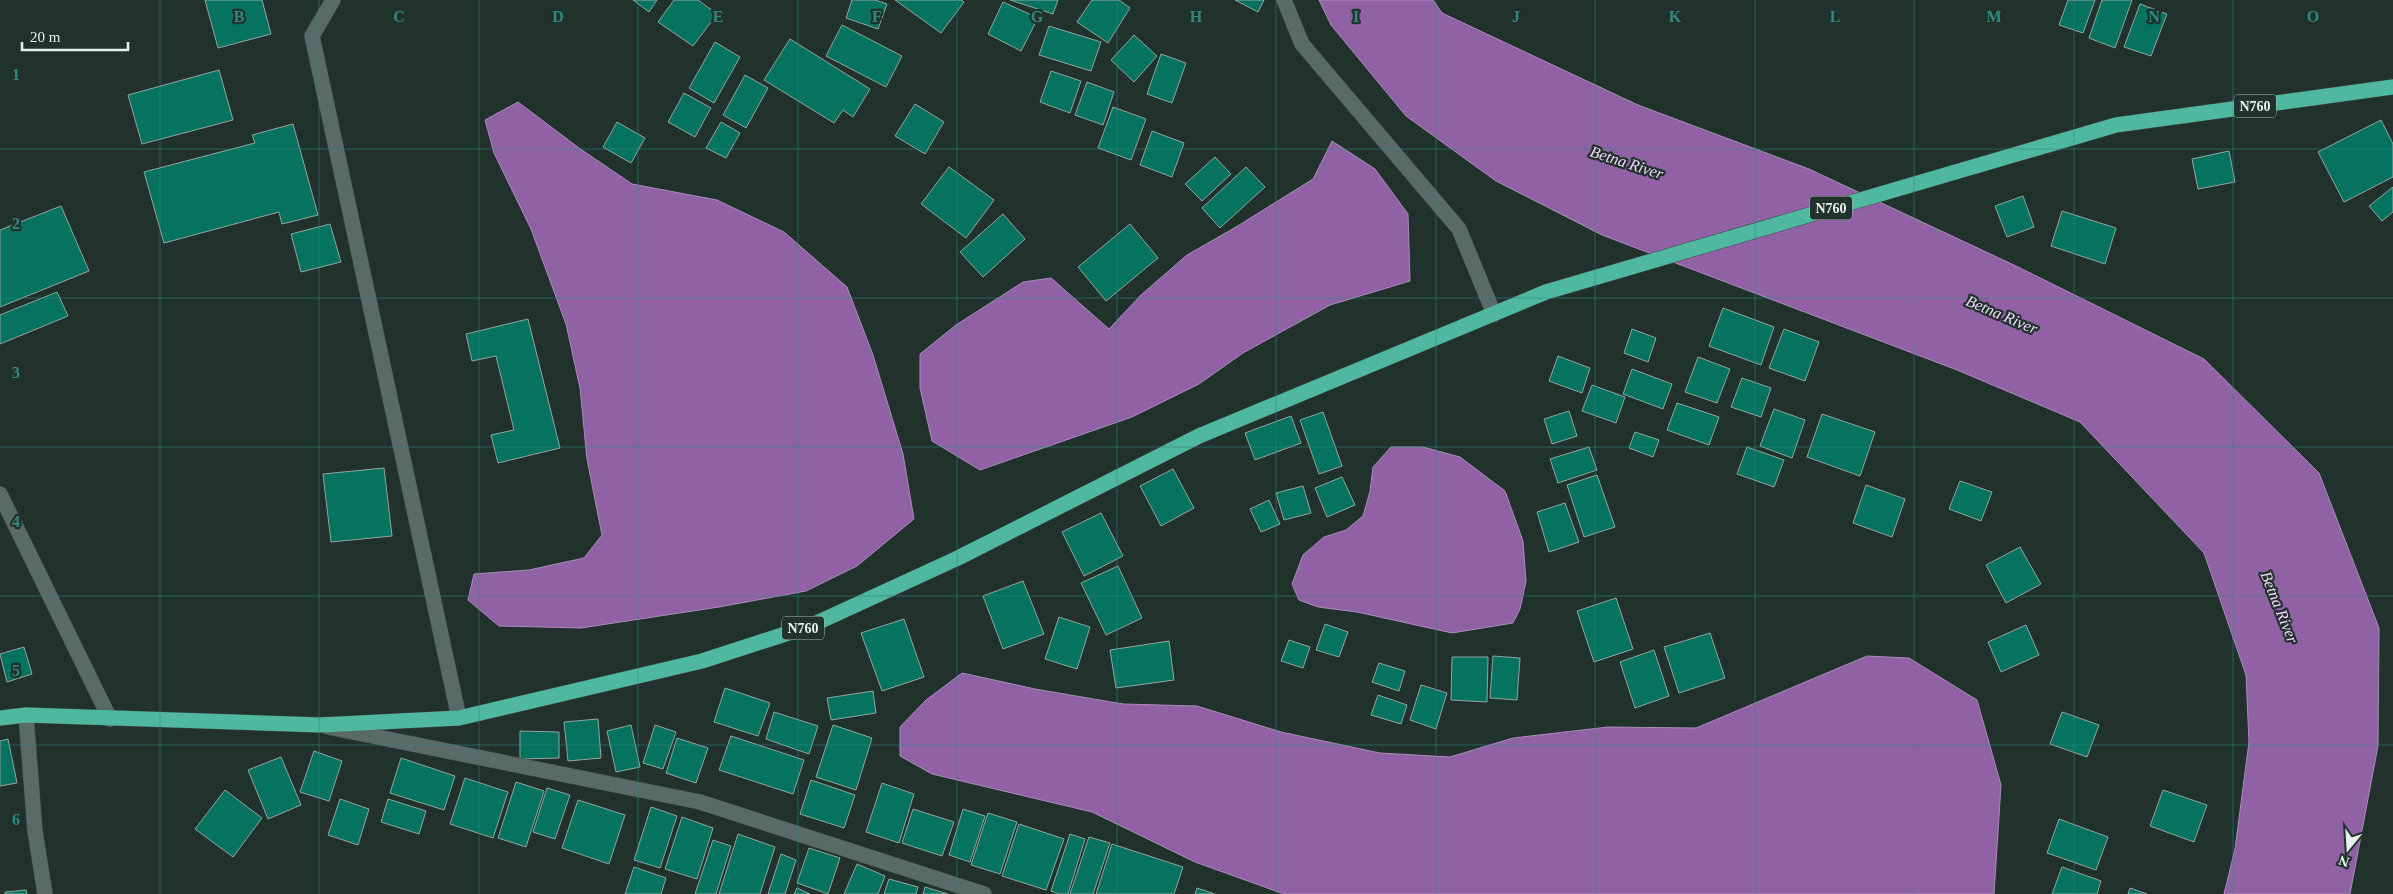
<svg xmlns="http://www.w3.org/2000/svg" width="2393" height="894" font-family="'Times New Roman',serif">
<rect width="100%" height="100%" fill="#21322d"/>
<path fill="#9161a5" stroke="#ab8cbb" d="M1319 0H1433L1442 13 1638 105 1809 169 2016 266 2204 359 2319 473 2379 628 2378 746 2350 894H2224L2235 849 2249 742 2246 675 2204 553 2080 422 1957 370 1602 235 1496 181 1406 116 1331 25Z
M518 102 579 148 632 184 717 200 784 232 847 287 873 355 903 454 914 519 857 566 806 591 719 607 581 628 499 626 468 600 474 574 529 570 584 558 602 535 587 459 580 388 566 324 531 229 494 153 485 120Z
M1332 141 1375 169 1408 214 1410 281 1330 305 1243 353 1199 384 1132 417 980 470 932 441 920 388V354L956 325 1023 282 1051 278 1109 329 1141 295 1187 255 1236 227 1313 179Z
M1391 447H1423L1460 457 1505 491 1523 541 1526 581 1520 609 1513 623 1452 633 1357 612 1318 607 1299 600 1292 584 1303 555 1324 537 1346 530 1363 516 1370 491 1373 467Z
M1867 656 1909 658 1977 700 2001 785 1994 894H1284L1195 862 1092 812 932 774 900 756V727L926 700 962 673 1035 689 1123 704 1197 706 1281 732 1380 753 1450 757 1513 738 1608 727 1696 728Z"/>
<path fill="#067361" stroke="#93a6a0" d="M205 0H262L271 34 218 48Z
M633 0H657L649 12Z
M674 0H698L717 14 693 46 658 22Z
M852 0H875L887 4 878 29 846 18Z
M895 0H961L964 2 941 33Z
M1010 0H1058L1053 14Z
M1092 0H1119L1130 8 1108 43 1077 22Z
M1235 0H1264L1258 12Z
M2068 0H2095L2083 33 2059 25Z
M2102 0H2132L2115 48 2089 38Z
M1003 2 1038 18 1021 51 988 34Z
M2140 4 2167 14 2151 56 2124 47Z
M842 25 902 56 886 87 826 56Z
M1049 26 1101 42 1091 71 1039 55Z
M1134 35 1157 56 1134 82 1111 60Z
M790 39 870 89 853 117 843 110 834 123 764 80Z
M715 42 740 57 714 103 689 88Z
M1161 54 1186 63 1172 103 1147 94Z
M219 70 233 120 142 144 128 95Z
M1051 71 1081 81 1070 113 1040 102Z
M745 75 768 88 746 128 723 115Z
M1087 82 1114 92 1103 125 1075 115Z
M684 93 711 108 695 137 668 122Z
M915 104 944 122 925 154 895 136Z
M1113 107 1146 119 1131 160 1098 148Z
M2381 120 2393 144V177L2344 202 2318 152Z
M617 122 645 138 631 163 603 147Z
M721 122 740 133 726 158 706 148Z
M293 124 318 215 282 224 279 212 164 243 144 172 255 143 252 135Z
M1152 131 1184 143 1172 177 1140 165Z
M2229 151 2235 182 2198 189 2192 159Z
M1215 157 1231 174 1202 201 1185 184Z
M949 167 994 200 966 238 921 204Z
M1246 167 1265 187 1220 228 1202 208Z
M2393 187V212L2382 221 2369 206Z
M2023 196 2034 227 2007 237 1995 206Z
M61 206 89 271 0 307V230Z
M2062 211 2116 228 2105 264 2051 246Z
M1003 214 1025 239 983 277 960 252Z
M330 224 341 262 301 272 291 234Z
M1130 224 1158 258 1106 301 1078 267Z
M57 292 68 316 0 344V315Z
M1723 308 1774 327 1761 365 1709 346Z
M528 319 560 448 498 463 491 435 514 430 496 356 472 361 466 334Z
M1632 329 1656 338 1648 362 1624 353Z
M1784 329 1819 342 1805 381 1769 368Z
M1558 356 1590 368 1582 393 1549 381Z
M1698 357 1730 369 1717 403 1685 392Z
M1632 369 1672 384 1663 409 1623 394Z
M1742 378 1771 388 1761 417 1731 407Z
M1592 385 1625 397 1616 423 1582 411Z
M1677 403 1719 417 1709 445 1667 430Z
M1774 409 1805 420 1792 458 1760 446Z
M1569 411 1577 436 1552 444 1544 419Z
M1323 412 1342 466 1319 474 1300 420Z
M1822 414 1875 432 1860 476 1807 457Z
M1291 416 1301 443 1255 460 1245 433Z
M1635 432 1659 440 1653 457 1629 448Z
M1589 447 1597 470 1558 483 1550 459Z
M1747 447 1784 460 1774 487 1737 474Z
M384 468 392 536 331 542 323 474Z
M1173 469 1194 508 1161 526 1140 486Z
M1597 475 1615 527 1584 537 1567 485Z
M1342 477 1355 505 1327 517 1315 488Z
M1960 481 1992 492 1981 521 1949 509Z
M1866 485 1905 499 1892 537 1853 523Z
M1303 486 1311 513 1284 520 1276 493Z
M1269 500 1280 524 1261 532 1250 509Z
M1565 503 1579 542 1549 552 1537 512Z
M1101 513 1123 556 1084 576 1062 532Z
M2020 547 2041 584 2006 603 1986 565Z
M1118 566 1142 618 1106 635 1081 583Z
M1023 581 1044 634 1003 649 983 596Z
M1616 598 1633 649 1594 662 1577 611Z
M1059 617 1090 627 1077 669 1045 659Z
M904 619 924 677 882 691 861 633Z
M1325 624 1348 632 1339 657 1316 650Z
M2026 625 2039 655 2001 672 1988 642Z
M1710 633 1725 678 1679 693 1664 647Z
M1289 640 1310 647 1303 668 1281 661Z
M1169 641 1174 680 1116 688 1110 650Z
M24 647 32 674 7 682 0 654Z
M1654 650 1669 696 1635 708 1620 662Z
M1493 656 1520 658 1517 700 1490 698Z
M1452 657H1488L1487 702 1451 700Z
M1379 663 1405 671 1399 691 1372 682Z
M1421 685 1447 693 1436 729 1410 720Z
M725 688 770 703 758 736 714 722Z
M873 691 876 713 831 720 827 698Z
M1378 695 1407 705 1401 724 1371 715Z
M774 712 818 726 809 754 766 739Z
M2062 712 2099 725 2087 757 2050 744Z
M598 719 601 758 568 761 564 722Z
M631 725 640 767 616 772 607 731Z
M655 725 676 732 663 769 643 763Z
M833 725 872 738 856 790 816 777Z
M520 731 559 732V758L520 759Z
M731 736 804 760 793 794 719 770Z
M677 738 708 748 696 783 666 773Z
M8 739 17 783 0 786V741Z
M314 751 342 761 329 801 300 792Z
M281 757 301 805 268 819 248 770Z
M401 758 455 776 444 810 390 793Z
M465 778 508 792 493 838 450 824Z
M811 780 855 795 844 828 800 814Z
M516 782 544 791 526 847 498 838Z
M882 783 914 794 899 843 866 832Z
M547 788 570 795 555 839 533 832Z
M225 790 262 818 233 857 195 829Z
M2163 790 2207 805 2194 842 2150 826Z
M340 799 369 809 358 845 328 835Z
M388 799 426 811 419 834 381 822Z
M578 800 625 815 609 864 562 848Z
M651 807 677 816 660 868 634 860Z
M913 809 954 822 942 856 902 843Z
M963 809 985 816 970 862 949 855Z
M988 813 1017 822 1000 874 971 865Z
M682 817 713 828 697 879 665 869Z
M2059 819 2108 837 2096 870 2047 853Z
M1019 824 1064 839 1046 890 1002 876Z
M738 834 775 847 760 894H719Z
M1070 834 1085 839 1068 894H1059L1051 891Z
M1089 837 1110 843 1093 894H1070Z
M713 840 731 846 716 894H695Z
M1112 844 1183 867 1174 894H1096Z
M809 848 840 858 828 894 797 883Z
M781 854 796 860 785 894H768Z
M857 864 885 876 878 894H844Z
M634 867 666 878 661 894H625Z
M2062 867 2101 881 2097 894H2052Z
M889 879 918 887 916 894H884Z
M925 887 948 894H923Z
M797 888 810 894H794Z
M1197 888 1215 894H1195Z
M2130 888 2147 894H2128Z
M26 890 27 894H5V892Z"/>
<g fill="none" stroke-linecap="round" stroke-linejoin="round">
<defs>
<path id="minor" d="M333 0 312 36 459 718
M1284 0 1302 44 1459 229 1494 314
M0 494 110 719
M26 715 35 831 45 894
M328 727 700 802 984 894"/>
<path id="highway" d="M0 718 26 715 320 725 459 718 702 661 810 626 958 558 1199 436 1546 292 2116 125 2393 87"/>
</defs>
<use href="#minor" stroke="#3f4d4a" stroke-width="16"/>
<use href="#highway" stroke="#3f4d4a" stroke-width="16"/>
<use href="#minor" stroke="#596b66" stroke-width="15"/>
<use href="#highway" stroke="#50b8a1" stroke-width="15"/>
</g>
<path fill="none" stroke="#308981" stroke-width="1" stroke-opacity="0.55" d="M160 0V894M319 0V894M479 0V894M638 0V894M798 0V894M957 0V894M1117 0V894M1276 0V894M1436 0V894M1595 0V894M1755 0V894M1914 0V894M2074 0V894M2233 0V894M0 149H2393M0 298H2393M0 447H2393M0 596H2393M0 745H2393"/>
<g text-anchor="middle" stroke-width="4.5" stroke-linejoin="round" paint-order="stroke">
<g fill="#21322d" stroke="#acb8b5" stroke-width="1">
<rect x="2234" y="94.5" width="42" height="23" rx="4"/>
<rect x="1810" y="196.5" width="42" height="23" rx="4"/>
<rect x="782" y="616.5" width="42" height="23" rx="4"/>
</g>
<g font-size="14" font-weight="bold" fill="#e8f2ef">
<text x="2255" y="111">N760</text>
<text x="1831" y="213">N760</text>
<text x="803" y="633">N760</text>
</g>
<g font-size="16" font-style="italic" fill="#f1d7fc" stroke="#21322d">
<text transform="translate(1627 162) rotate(18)" y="6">Betna River</text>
<text transform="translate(2002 314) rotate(23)" y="6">Betna River</text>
<text transform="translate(2280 607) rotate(68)" y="6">Betna River</text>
</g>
</g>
<g font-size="16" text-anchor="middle" font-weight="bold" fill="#308981" stroke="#21322d" stroke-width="4.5" stroke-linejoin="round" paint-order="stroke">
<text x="239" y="22">B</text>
<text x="399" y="22">C</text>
<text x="558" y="22">D</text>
<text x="718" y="22">E</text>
<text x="877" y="22">F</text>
<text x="1037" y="22">G</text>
<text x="1196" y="22">H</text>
<text x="1356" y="22">I</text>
<text x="1516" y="22">J</text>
<text x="1675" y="22">K</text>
<text x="1835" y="22">L</text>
<text x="1994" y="22">M</text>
<text x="2154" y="22">N</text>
<text x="2313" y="22">O</text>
<text x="16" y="80">1</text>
<text x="16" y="229">2</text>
<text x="16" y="378">3</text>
<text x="16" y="527">4</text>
<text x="16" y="676">5</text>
<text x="16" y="825">6</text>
</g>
<g transform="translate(2348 849) rotate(198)" stroke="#21322d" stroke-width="4" paint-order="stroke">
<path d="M0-4L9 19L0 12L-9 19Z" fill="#e8f2ef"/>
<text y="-8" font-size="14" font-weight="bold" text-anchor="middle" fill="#e8f2ef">N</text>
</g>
<path d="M22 42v8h106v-8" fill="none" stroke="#e8f2ef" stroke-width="2.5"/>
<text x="30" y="42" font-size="15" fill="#e8f2ef" stroke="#21322d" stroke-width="4" paint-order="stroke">20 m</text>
</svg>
